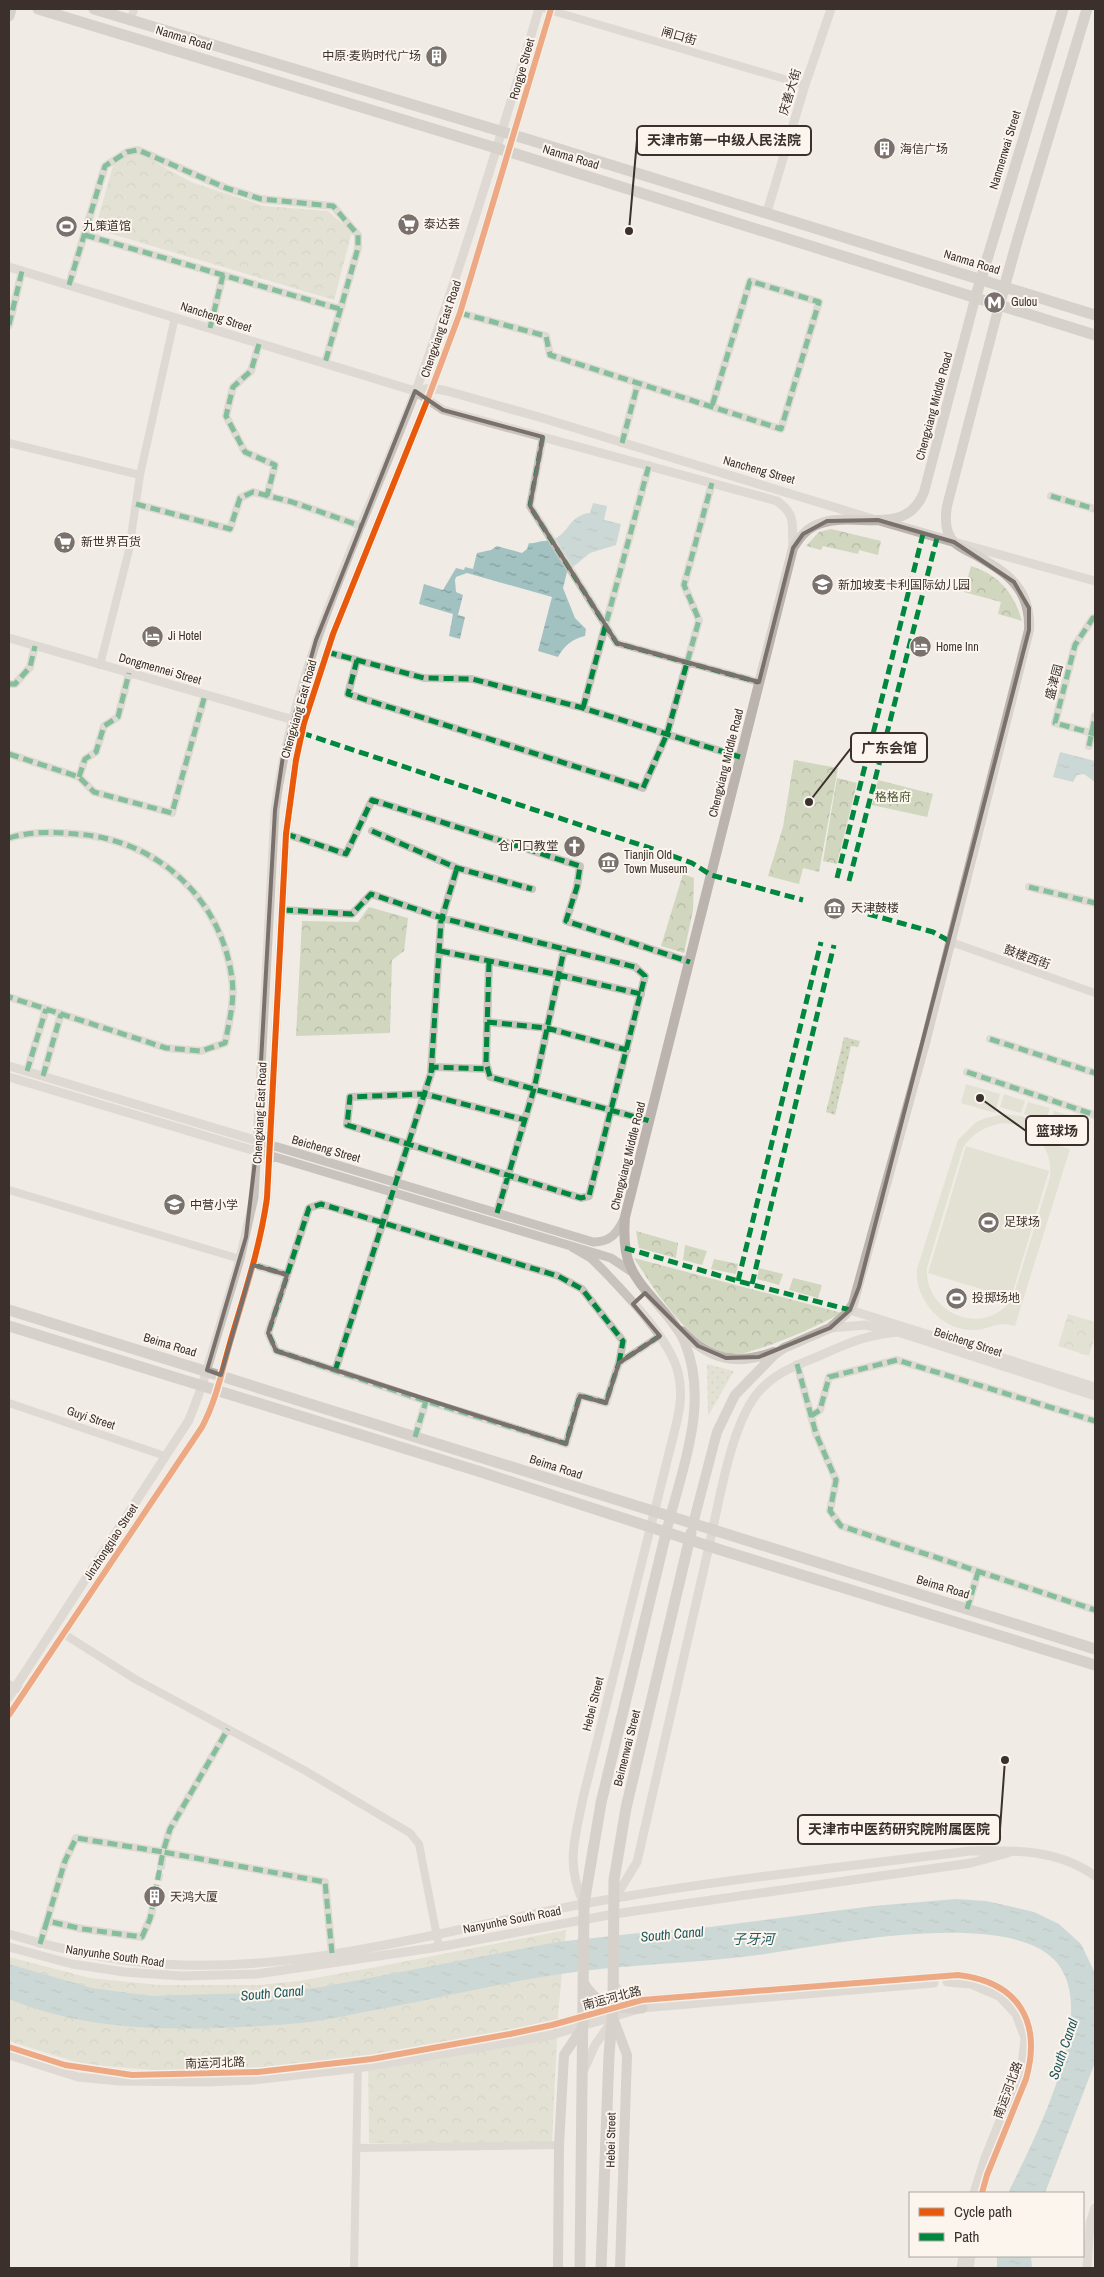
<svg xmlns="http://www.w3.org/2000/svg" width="1104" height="2277" font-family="'Archivo Narrow','Noto Sans SC',sans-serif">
<defs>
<pattern id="grass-dots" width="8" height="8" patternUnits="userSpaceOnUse" patternTransform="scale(1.25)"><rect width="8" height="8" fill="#d1d6bf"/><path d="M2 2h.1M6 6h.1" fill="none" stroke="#b4b8a4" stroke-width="1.8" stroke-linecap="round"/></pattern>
<pattern id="forest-crowns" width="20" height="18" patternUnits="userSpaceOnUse" patternTransform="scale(1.25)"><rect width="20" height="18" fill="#d1d6bf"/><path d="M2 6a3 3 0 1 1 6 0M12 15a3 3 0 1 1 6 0" fill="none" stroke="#b4b8a4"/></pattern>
<pattern id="water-ripples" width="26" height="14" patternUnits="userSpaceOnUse" patternTransform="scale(1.25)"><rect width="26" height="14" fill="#a1c2c1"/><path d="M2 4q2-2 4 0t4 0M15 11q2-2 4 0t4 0" fill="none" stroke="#849e9d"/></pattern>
</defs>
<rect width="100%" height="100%" fill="#f0ebe5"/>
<path fill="url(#grass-dots)" d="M844 1037 860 1041 858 1047 851 1046 835 1115 826 1112Z
M707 1364 734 1371 708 1416Z"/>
<path fill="url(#forest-crowns)" d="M137 152 191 182 264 206 328 211 352 232 334 300 95 229 114 162Z
M831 529 881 541 878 555 859 550 858 554 823 546 821 550 806 546 819 532Z
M971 566C999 575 1014 593 1022 621L998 614 1001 602 964 592Z
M794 760 838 768 819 872 803 868 799 884 768 876 783 827Z
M837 778 857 783 837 864 823 861Z
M878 780 933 794 927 817 872 805Z
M683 874 694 878 693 910 684 953 661 946Z
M369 907 408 918 404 951 392 960 390 1033 296 1036 302 921 358 922Z
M636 1231 678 1243 676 1258 639 1248Z
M685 1245 707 1251 702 1265 683 1260Z
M634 1258 842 1313C812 1328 783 1342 751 1351 747 1352 743 1354 740 1354 697 1359 654 1289 634 1258Z
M714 1259 738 1264 736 1274 711 1269Z
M759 1268 783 1274 779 1285 757 1279Z
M793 1278 822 1285 818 1298 789 1290Z
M1068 1314 1095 1322V1336L1089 1356 1058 1346Z
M566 1930 558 2016 552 2143H369L368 2055 267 2067 164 2071 82 2064 9 2041V1957L90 1978 158 1985H259L299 1981 376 1967Z"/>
<path fill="#d1d6bf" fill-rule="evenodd" d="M966 1084 1000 1094 995 1113 961 1103Z
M1004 1094 1025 1101 1021 1113 1000 1107Z
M1028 1102 1050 1108 1046 1121 1024 1114Z
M1054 1111 1088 1121 1083 1139 1049 1129Z
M1004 1114 1021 1116 1030 1120 1044 1131 1054 1144 1070 1149 1015 1326C994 1320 990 1331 970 1330 940 1329 914 1298 917 1269L958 1140 976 1122 986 1118ZM1003 1123C1033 1125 1053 1147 1050 1177L1013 1297C987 1339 924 1315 927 1268L963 1148C972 1133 986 1126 1003 1123Z
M966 1146 1049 1171 1011 1298 928 1273Z"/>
<path fill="url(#water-ripples)" d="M593 503 607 506 604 520 621 524 616 545 590 553 567 572 563 588 575 618 586 629 585 636C572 639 564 646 558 657L538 651 552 597 467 573 456 577 455 580 456 592 463 595 458 615 465 617 460 639 449 636 453 614 419 604 424 584 443 590 456 568 464 570 465 567 473 569 477 553 491 550 497 546 522 553 527 549 529 543C535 544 539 541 545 541 570 539 566 515 590 513Z
M1060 752 1095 761V782L1084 774 1077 775 1073 782 1053 777Z
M956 1899 986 1901 1013 1907 1034 1912 1059 1924 1081 1944 1095 1973 1094 2065 1045 2193H1008C1033 2142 1099 2017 1058 1964 1012 1905 824 1946 758 1955 690 1964 622 1964 554 1975 496 1984 438 1998 380 2009 350 2015 319 2022 289 2024 198 2031 94 2035 9 1999V1964L92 1988 151 1996 278 1992 322 1987 557 1942 639 1933 710 1927 873 1906Z
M997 2256H1031L1032 2268H997Z"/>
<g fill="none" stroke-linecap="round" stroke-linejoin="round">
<path stroke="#ccc6c0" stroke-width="8" stroke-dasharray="8 4" stroke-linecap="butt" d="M151 1916 161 1866"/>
<path stroke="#c9c3be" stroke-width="8" d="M546 9 805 85
M131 19 134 9
M85 235 340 309
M69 285 105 166 127 152 138 150 226 188 261 199 333 206 358 235V248L325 363
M460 313 546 336 550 355 781 429 819 302 750 281 712 406
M9 325 22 271
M210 328 223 275
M259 344 251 371 233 387 226 416 245 452 275 465 267 496
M543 437 530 506 617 643 759 682
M9 443 140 475
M622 443 638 383
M1051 496 1095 509
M136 504 230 529 240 498 253 492 292 502 361 526
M1095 618H1093L1075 645 1055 723 1095 734
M327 652 424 678 472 679 583 708 740 757
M357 660 348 694 643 788 667 734 699 620 684 585 712 483
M100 665 129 550 140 475 175 317
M9 684H15L30 667 35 646
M583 708 649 465
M1089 746 1095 716
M9 754 79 777 94 792 172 813 205 695
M79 777 85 759 96 752 104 726 118 717 129 673
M372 831 457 868 532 889
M286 834 346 854 372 800 580 866 577 887 566 921 690 962
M9 838C30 831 54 832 76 834 157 839 222 899 232 979 235 1001 229 1022 225 1043L201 1051 166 1048 9 997
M1029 887 1095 903
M283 910 352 914 371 894 442 918 635 967 645 976 589 1196 581 1198 347 1125 350 1097 425 1094 525 1120
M951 942 1095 993
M440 951 559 975 641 994
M489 962 486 1063 490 1077 650 1121
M487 1022 547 1028 627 1050
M990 1039 1095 1073
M27 1071 46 1009
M431 1071 441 921 457 868
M967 1072 1095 1115
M43 1076 61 1014
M9 1190 240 1259
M497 1213 534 1089 564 950
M253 1265 287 1275
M619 1363 623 1341 582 1289 558 1276 321 1204 309 1208 268 1333 276 1351 426 1401 566 1444 580 1396 606 1403 619 1363 660 1336
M797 1364 816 1434 836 1480 830 1511 841 1526 1095 1610
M335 1371 433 1067 488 1069
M9 1403 165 1456
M811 1416 820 1410 829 1377 897 1360 1095 1421
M415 1437 426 1401
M967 1609 978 1572
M64 1634 135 1679 304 1770 410 1833 419 1844 439 1947
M9 1684 25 1692
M161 1866 163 1852 325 1882 332 1953
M47 1921 65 1861 76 1838 163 1852 170 1829 228 1729
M40 1944 47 1921 83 1929 142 1937 151 1916
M357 2148 559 2145
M354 2268 358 2063"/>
<path stroke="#c9c3be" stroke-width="9" d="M767 212 805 85 831 9
M9 267 415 391 443 410 777 501C798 516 791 526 793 548
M415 391 432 388 447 391 539 417 873 519
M958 543 1095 581
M9 638 297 721
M9 1066 593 1242C610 1242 617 1234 624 1219
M9 1077 611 1258 632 1272
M572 1247 591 1258 601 1268C625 1293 670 1339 678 1372 683 1392 680 1410 675 1429L583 1798C575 1839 565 1863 584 1904
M850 1310 1095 1387
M830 1328 865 1325 898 1332 1095 1396
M9 1697 189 1420 202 1386 240 1259 254 1197 275 810C294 663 362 530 415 393 462 267 500 137 539 9
M9 1715 202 1427C216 1401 222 1371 230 1343 244 1295 260 1248 267 1198L286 834 296 760 304 723 333 634 427 401 460 313 551 9
M615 1898 637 1862C661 1755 685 1648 710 1542 719 1501 731 1427 756 1395 773 1373 795 1366 819 1356 849 1343 865 1335 898 1332
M9 1934C59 1949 109 1961 162 1964 315 1974 466 1923 616 1898 733 1878 852 1866 970 1851 1014 1850 1058 1849 1095 1876
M9 1947 72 1964 124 1972 182 1976 257 1974 439 1947 614 1914 971 1863 1008 1853
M613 1982C619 1993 624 1998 637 1999
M947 1982 971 1984 999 1996 1016 2014 1025 2038 1022 2066 985 2158 974 2193
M9 2047 65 2065 132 2075 258 2072 372 2059 510 2034 552 2025 642 2000 958 1975C1019 1982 1042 2022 1026 2079L987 2175 982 2193
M9 2055 78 2077 119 2081 206 2082 253 2080 358 2068 552 2035 642 2008 934 1983
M584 2070 595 2045 612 2021
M961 2268 963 2256
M969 2268 971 2256
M1087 2268 1090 2223 1095 2208"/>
<path stroke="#bab3ae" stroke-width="10" d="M881 521 954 542
M682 1331C710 1360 736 1366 774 1352
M693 1524 717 1432 735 1395 774 1355 784 1348 830 1328 846 1314 853 1304 925 1043 1029 630C1031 588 1007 573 974 554 968 551 959 547 954 542 945 533 945 518 947 506L999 306
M666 1533C681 1471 710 1405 685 1343 681 1332 673 1323 666 1314 635 1277 621 1268 625 1217L793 548C799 539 804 531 814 526 850 507 905 541 924 492L975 299
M612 2015 627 2055 620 2268
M558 2268 559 2145 564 2055 584 2025"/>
<path stroke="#b8b1ad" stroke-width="11" d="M38 9 526 157 1095 335
M94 9 530 140 1095 315
M9 16 11 9
M975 299 1063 9
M999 306 1018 238 1087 9
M9 1310 1095 1649
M9 1326 481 1472 724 1551 1095 1665
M583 1982C595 2006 618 2009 642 2008
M580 2268 584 1904 601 1803 666 1533
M601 2268 609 2055 613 2007 614 1880 626 1808 691 1533"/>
<path stroke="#00873e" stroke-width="5" stroke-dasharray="10 5" stroke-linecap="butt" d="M85 235 340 309
M69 285 105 166 127 152 138 150 226 188 261 199 333 206 358 235V248L325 363
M460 313 546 336 550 355 781 429 819 302 750 281 712 406
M9 325 22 271
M210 328 223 275
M259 344 251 371 233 387 226 416 245 452 275 465 267 496
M543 437 530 506 617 643 759 682
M622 443 638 383
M1051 496 1095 509
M136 504 230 529 240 498 253 492 292 502 361 526
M1095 618H1093L1075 645 1055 723 1095 734
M327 652 424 678 472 679 583 708 740 757
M357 660 348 694 643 788 667 734 699 620 684 585 712 483
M9 684H15L30 667 35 646
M583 708 649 465
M302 733 656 850 692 863 711 875 803 900
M1089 746 1095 716
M9 754 79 777 94 792 172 813 205 695
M79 777 85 759 96 752 104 726 118 717 129 673
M372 831 457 868 532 889
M286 834 346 854 372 800 580 866 577 887 566 921 690 962
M9 838C30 831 54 832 76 834 157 839 222 899 232 979 235 1001 229 1022 225 1043L201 1051 166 1048 9 997
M837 878 923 534
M849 881 937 538
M1029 887 1095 903
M283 910 352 914 371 894 442 918 635 967 645 976 589 1196 581 1198 347 1125 350 1097 425 1094 525 1120
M868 914 933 932 951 942
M440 951 559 975 641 994
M489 962 486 1063 490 1077 650 1121
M487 1022 547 1028 627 1050
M990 1039 1095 1073
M27 1071 46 1009
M967 1072 1095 1115
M431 1073 441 921 457 868
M43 1076 61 1014
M497 1213 534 1089 564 950
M625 1248 738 1281 850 1310
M253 1265 287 1275
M738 1281 821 942
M752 1284 834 945
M619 1363 623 1341 582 1289 558 1276 321 1204 309 1208 268 1333 276 1351 426 1401 566 1444 580 1396 606 1403 619 1363 660 1336
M797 1364 816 1434 836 1480 830 1511 841 1526 1095 1610
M335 1371 433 1067 488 1069
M811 1416 820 1410 829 1377 897 1360 1095 1421
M415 1437 426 1401
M967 1609 978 1572
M47 1921 65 1861 76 1838 163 1852 170 1829 228 1729
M40 1944 47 1921 83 1929 142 1937 150 1919 163 1852 325 1882 332 1953"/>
<defs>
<path id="cycleway" d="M9 1715 202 1427C216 1401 222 1371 230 1343 244 1295 260 1248 267 1198L286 834 296 760 304 723 333 634 427 401 460 313 551 9
M9 2047 65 2065 132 2075 258 2072 372 2059 510 2034 552 2025 642 2000 958 1975C1019 1982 1042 2022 1026 2079L987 2175 982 2193"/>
</defs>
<use href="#cycleway" stroke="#fbf5ee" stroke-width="9"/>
<use href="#cycleway" stroke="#e8590c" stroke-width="6"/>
</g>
<path d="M0 0H1104V2277H0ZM415 391 443 410 543 437 530 506 617 643 759 682 793 548 803 534 827 521 878 520 954 542 1014 582 1029 608V630L859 1287 850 1310 830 1328 759 1357 726 1358 698 1346 645 1293 633 1304 660 1336 619 1363 606 1403 580 1396 566 1444 276 1351 268 1333 287 1275 253 1265 221 1375 207 1370 246 1237 256 1152 275 810 283 756 316 640Z" fill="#f0ebe5" fill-opacity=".55" fill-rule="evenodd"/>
<path fill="none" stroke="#7a716c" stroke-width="4" stroke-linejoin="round" d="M415 391 443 410 543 437 530 506 617 643 759 682 793 548 803 534 827 521 878 520 954 542 1014 582 1029 608V630L859 1287 850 1310 830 1328 759 1357 726 1358 698 1346 645 1293 633 1304 660 1336 619 1363 606 1403 580 1396 566 1444 276 1351 268 1333 287 1275 253 1265 221 1375 207 1370 246 1237 256 1152 275 810 283 756 316 640Z"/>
<defs>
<symbol id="building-disc" viewBox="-11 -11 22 22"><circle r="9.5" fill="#7a716c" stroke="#fbf5ee"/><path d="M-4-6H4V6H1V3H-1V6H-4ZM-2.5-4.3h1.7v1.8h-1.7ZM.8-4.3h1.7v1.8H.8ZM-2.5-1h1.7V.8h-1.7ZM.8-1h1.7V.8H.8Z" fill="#fff"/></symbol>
<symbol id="supermarket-disc" viewBox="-11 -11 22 22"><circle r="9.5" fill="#7a716c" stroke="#fbf5ee"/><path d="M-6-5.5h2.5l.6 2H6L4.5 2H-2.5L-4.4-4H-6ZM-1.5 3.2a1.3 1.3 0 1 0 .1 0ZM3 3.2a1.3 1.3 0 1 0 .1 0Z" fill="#fff"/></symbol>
<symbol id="stadium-disc" viewBox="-11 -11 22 22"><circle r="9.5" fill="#7a716c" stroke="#fbf5ee"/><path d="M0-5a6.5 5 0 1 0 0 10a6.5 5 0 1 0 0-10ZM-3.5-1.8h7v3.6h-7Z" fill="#fff"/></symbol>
<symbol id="metro-disc" viewBox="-11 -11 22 22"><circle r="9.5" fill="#7a716c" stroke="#fbf5ee"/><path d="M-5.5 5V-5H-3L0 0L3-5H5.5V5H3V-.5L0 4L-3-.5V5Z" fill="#fff"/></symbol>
<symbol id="school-disc" viewBox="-11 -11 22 22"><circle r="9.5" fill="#7a716c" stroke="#fbf5ee"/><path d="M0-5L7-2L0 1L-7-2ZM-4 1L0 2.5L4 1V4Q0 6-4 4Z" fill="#fff"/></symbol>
<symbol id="hotel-disc" viewBox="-11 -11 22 22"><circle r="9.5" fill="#7a716c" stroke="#fbf5ee"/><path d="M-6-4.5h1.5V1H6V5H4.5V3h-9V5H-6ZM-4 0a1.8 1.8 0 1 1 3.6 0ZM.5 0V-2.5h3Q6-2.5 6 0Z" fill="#fff"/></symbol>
<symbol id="church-disc" viewBox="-11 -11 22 22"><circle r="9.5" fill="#7a716c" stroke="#fbf5ee"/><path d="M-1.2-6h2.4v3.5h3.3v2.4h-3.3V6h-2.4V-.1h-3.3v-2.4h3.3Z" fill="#fff"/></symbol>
<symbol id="museum-disc" viewBox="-11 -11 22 22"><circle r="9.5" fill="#7a716c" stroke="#fbf5ee"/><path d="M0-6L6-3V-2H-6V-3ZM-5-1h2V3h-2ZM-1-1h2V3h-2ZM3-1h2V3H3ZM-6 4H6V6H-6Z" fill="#fff"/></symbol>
</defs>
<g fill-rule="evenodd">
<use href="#building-disc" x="424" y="44" width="25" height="25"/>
<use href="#building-disc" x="872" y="136" width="25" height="25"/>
<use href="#supermarket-disc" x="396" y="212" width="25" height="25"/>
<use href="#stadium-disc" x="54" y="214" width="25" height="25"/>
<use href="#metro-disc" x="982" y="290" width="25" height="25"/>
<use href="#supermarket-disc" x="52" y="530" width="25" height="25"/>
<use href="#school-disc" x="810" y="572" width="25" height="25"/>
<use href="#hotel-disc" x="140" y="624" width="25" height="25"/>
<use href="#hotel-disc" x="908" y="634" width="25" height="25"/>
<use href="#church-disc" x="562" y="834" width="25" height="25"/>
<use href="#museum-disc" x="596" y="850" width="25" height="25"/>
<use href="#museum-disc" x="822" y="896" width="25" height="25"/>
<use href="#school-disc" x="162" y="1192" width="25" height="25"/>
<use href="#stadium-disc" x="976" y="1210" width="25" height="25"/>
<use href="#stadium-disc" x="944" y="1286" width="25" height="25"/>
<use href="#building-disc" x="142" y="1884" width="25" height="25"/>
</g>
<g text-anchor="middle" stroke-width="4" stroke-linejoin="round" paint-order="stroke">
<g font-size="12" fill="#3b302b" stroke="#fbf5ee">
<text transform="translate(679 36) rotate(16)" y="4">闸口街</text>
<text transform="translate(184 38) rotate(17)" y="4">Nanma Road</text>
<text transform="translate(522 69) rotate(-74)" y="4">Rongye Street</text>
<text transform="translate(790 92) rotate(-73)" y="4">庆善大街</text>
<text transform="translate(1005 150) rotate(-73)" y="4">Nanmenwai Street</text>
<text transform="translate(571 157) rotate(17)" y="4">Nanma Road</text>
<text transform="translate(972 262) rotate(17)" y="4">Nanma Road</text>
<text transform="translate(216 317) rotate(18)" y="4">Nancheng Street</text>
<text transform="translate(441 329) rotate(-71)" y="4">Chengxiang East Road</text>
<text transform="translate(934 406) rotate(-75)" y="4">Chengxiang Middle Road</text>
<text transform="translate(759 470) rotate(16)" y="4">Nancheng Street</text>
<text transform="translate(160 669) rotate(16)" y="4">Dongmennei Street</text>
<text transform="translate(1054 682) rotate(-75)" y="4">盛津园</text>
<text transform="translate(299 709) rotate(-74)" y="4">Chengxiang East Road</text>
<text transform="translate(726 763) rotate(-76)" y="4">Chengxiang Middle Road</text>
<text transform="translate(1027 957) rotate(20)" y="4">鼓楼西街</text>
<text transform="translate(260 1113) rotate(-87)" y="4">Chengxiang East Road</text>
<text transform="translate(326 1149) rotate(16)" y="4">Beicheng Street</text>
<text transform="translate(628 1156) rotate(-76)" y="4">Chengxiang Middle Road</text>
<text transform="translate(968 1342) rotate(18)" y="4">Beicheng Street</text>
<text transform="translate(170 1345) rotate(17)" y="4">Beima Road</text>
<text transform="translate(91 1418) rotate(18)" y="4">Guyi Street</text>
<text transform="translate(556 1467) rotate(18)" y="4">Beima Road</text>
<text transform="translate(111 1542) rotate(-57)" y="4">Jinzhongqiao Street</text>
<text transform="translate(943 1587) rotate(17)" y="4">Beima Road</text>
<text transform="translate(593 1704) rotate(-76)" y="4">Hebei Street</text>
<text transform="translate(627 1748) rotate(-76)" y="4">Beimenwai Street</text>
<text transform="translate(512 1920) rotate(-11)" y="4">Nanyunhe South Road</text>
<text transform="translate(115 1956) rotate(8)" y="4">Nanyunhe South Road</text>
<text transform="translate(612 1998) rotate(-15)" y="4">南运河北路</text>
<text transform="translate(215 2063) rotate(-2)" y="4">南运河北路</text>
<text transform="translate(1008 2090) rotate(-70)" y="4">南运河北路</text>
<text transform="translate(611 2140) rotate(-89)" y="4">Hebei Street</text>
</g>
<g font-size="12" fill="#3b302b" stroke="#fbf5ee" text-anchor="start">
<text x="421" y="60" text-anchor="end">中原·麦购时代广场</text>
<text x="900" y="153">海信广场</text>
<text x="424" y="228">泰达荟</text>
<text x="83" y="230">九策道馆</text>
<text x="1011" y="306">Gulou</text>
<text x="81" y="546">新世界百货</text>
<text x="838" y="589">新加坡麦卡利国际幼儿园</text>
<text x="168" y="640">Ji Hotel</text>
<text x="936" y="651">Home Inn</text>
<text x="558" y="850" text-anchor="end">仓门口教堂</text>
<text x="624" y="859">Tianjin Old<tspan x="624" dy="14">Town Museum</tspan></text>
<text x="851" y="912">天津鼓楼</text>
<text x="190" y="1209">中营小学</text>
<text x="1004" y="1226">足球场</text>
<text x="972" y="1302">投掷场地</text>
<text x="170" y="1901">天鸿大厦</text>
</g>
<g font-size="12" fill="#4a5a2e" stroke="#fbf5ee">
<text x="893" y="801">格格府</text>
</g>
<g font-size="14" font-style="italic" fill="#1f5a5e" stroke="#fbf5ee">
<text transform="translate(672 1934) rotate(-5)" y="5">South Canal</text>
<text x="753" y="1944">子牙河</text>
<text transform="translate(272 1993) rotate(-5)" y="5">South Canal</text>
<text transform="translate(1063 2049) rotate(-71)" y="5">South Canal</text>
</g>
</g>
<path fill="none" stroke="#3b302b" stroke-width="2" d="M629 231L637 140M809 802L851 748M980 1098L1026 1131M1005 1760L1000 1829"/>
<g fill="#3b302b" stroke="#fbf5ee" stroke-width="2">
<circle cx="629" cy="231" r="5"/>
<circle cx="809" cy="802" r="5"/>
<circle cx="980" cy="1098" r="5"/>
<circle cx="1005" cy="1760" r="5"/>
</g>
<g fill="#fbf5ee" stroke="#3b302b" stroke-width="2">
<rect x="637" y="126" width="174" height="29" rx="5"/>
<rect x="851" y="733" width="76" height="29" rx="5"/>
<rect x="1026" y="1116" width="62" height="29" rx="5"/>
<rect x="798" y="1815" width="202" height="29" rx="5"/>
</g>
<g font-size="14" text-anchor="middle" font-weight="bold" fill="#3b302b">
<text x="724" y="145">天津市第一中级人民法院</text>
<text x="889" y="753">广东会馆</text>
<text x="1057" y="1136">篮球场</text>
<text x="899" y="1834">天津市中医药研究院附属医院</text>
</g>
<rect width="1104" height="2277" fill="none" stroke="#3b302b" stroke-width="20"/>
<rect x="909" y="2192" width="175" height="65" fill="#fbf5ee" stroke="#aea6a0"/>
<rect x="919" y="2208" width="25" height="8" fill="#e8590c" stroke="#aea6a0"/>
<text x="954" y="2217" font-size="15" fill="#3b302b">Cycle path</text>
<rect x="919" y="2233" width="25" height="8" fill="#00873e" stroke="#aea6a0"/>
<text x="954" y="2242" font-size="15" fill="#3b302b">Path</text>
</svg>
